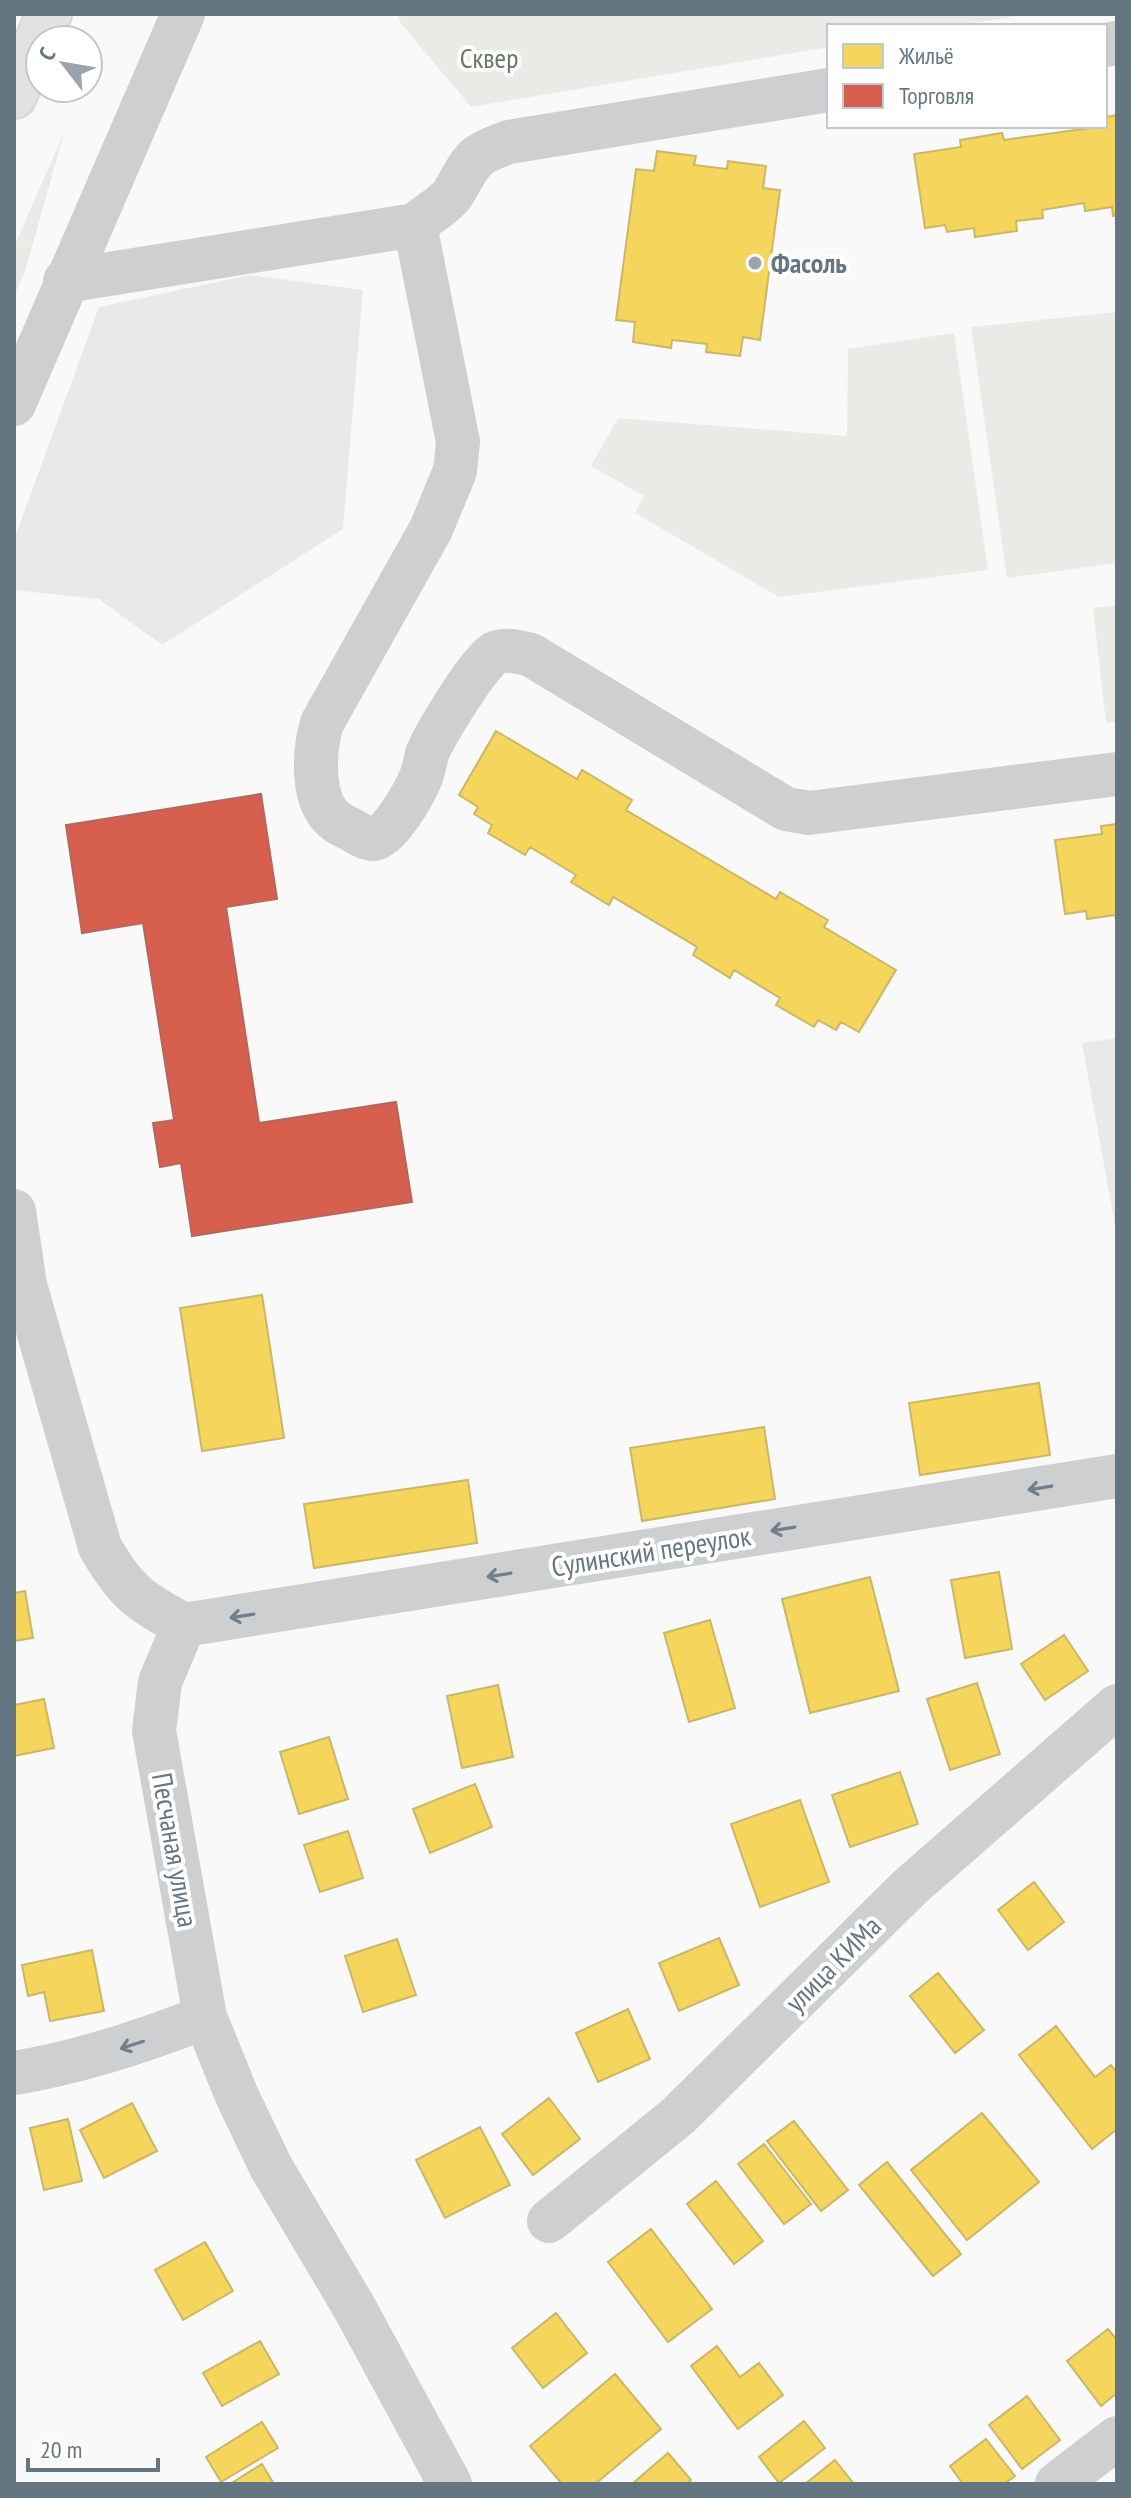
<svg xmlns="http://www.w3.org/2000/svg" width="1131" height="2498" font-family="'PT Sans Narrow',sans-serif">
<rect width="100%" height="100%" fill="#f9f9f9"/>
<path fill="#e8e9e9" d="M250 275 363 290 343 529 162 645 99 599 14 590V540L99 307Z
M1117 1038V1237L1082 1043Z"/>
<path fill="#e8ebe6" d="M398 14H1028L956 26H829V47L471 107 400 22Z
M65 130 25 271 14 296V247Z
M1117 312V563L1007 578 971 327Z
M954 333 988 570 779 597 635 513 644 496 591 466 618 418 847 436 848 349Z
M1117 605V721L1106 723 1093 608Z"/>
<path fill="#f9f9f9" d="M14 14H115L107 32 90 46 88 40H40L14 107Z"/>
<path fill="#f6d55c" stroke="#cab868" stroke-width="2" d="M1117 115V215L1113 216 1112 207 1085 211 1084 203 1042 210 1043 218 1016 221 1017 231 975 237 974 228 947 232 945 225 925 228 914 154 961 147 960 140 1002 133 1004 140 1105 126V117Z
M657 151 696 156 694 165 727 169 728 161 766 166 763 188 780 190 760 340 743 337 740 356 706 352 707 344 672 340 671 348 633 342 635 322 616 320 636 169 654 171Z
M496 731 577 779 582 770 632 800 626 810 776 899 780 892 828 920 824 927 896 970 859 1032 841 1022 836 1030 818 1020 814 1027 776 1005 780 998 734 970 730 978 693 955 697 947 613 897 609 905 571 882 576 875 530 847 525 855 488 833 492 825 474 814 478 807 459 795Z
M1117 824V923L1115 915 1087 919 1086 911 1065 914 1055 840 1102 834 1101 826Z
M262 1295 284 1438 202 1451 180 1308Z
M1039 1383 1050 1455 920 1475 909 1403Z
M764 1427 775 1499 642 1521 630 1448Z
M468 1480 477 1543 314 1568 304 1504Z
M999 1572 1012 1649 965 1658 951 1580Z
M870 1577 899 1691 810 1713 782 1599Z
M25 1591 33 1638 14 1641V1593Z
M710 1620 735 1708 689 1722 664 1633Z
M1064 1635 1088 1671 1045 1700 1021 1664Z
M977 1683 1000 1754 950 1770 927 1699Z
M498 1685 513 1757 462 1768 447 1696Z
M44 1699 54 1748 14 1756V1705Z
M329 1737 348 1799 299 1814 280 1752Z
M900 1772 918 1824 850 1847 832 1795Z
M475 1784 492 1827 430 1853 413 1809Z
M800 1800 829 1882 760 1907 731 1824Z
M348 1831 363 1878 320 1892 304 1845Z
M1034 1882 1064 1922 1028 1950 998 1910Z
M719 1938 739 1985 679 2011 659 1963Z
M397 1939 416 1995 363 2012 345 1956Z
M92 1950 104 2011 50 2021 44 1992 28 1996 22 1965Z
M938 1973 984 2030 955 2053 910 1996Z
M628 2009 650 2059 598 2082 576 2033Z
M1056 2026 1095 2077 1111 2065 1117 2073V2129L1092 2149 1019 2055Z
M549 2098 580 2139 533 2175 502 2134Z
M132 2103 157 2151 104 2178 80 2130Z
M982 2113 1039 2182 967 2240 911 2170Z
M68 2119 82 2181 44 2190 30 2128Z
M794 2121 848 2190 821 2211 767 2141Z
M480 2127 510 2185 445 2218 416 2160Z
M764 2144 811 2204 784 2224 738 2164Z
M887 2162 961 2254 933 2276 859 2185Z
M716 2181 763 2241 734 2264 687 2204Z
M651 2229 712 2309 668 2342 608 2262Z
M205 2242 233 2291 183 2320 155 2270Z
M556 2313 587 2353 543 2388 512 2348Z
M1108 2329 1117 2340V2393L1101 2406 1067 2361Z
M260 2341 279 2374 222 2406 203 2373Z
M717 2346 740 2377 759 2363 783 2395 738 2429 691 2366Z
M615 2374 661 2429 595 2484H562L530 2446Z
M1027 2396 1060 2440 1022 2469 989 2425Z
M804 2421 825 2448 779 2483 759 2457Z
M262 2422 278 2448 221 2482 206 2457Z
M986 2439 1015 2476 1004 2484H963L950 2466Z
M668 2453 691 2480 687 2484H632Z
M835 2460 854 2484H805Z
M262 2464 274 2484H230Z"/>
<path fill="#d6604d" stroke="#b4675d" stroke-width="2" d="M261 794 277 899 226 907 259 1123 396 1102 412 1202 192 1236 181 1163 160 1167 153 1123 174 1120 143 923 82 933 66 825Z"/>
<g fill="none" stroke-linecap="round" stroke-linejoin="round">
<defs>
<path id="major" d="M14 96 49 14"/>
</defs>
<use href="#major" stroke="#d5d6d7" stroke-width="48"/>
<path stroke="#cecfd0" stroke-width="44" d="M1105 45 1117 43
M415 225 458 442 455 471 431 529 322 723C314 750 310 802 336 821 340 825 347 827 352 830 359 834 366 839 374 839 389 838 415 792 421 777 424 770 425 761 427 754 434 736 480 660 495 653 507 648 519 652 531 655L786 809 809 813 1117 774
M65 281 415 225C426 215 447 204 454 192 474 158 470 156 509 142L829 90
M14 404 183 14
M14 1211 25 1285 100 1547C126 1592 139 1601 184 1625
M184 1625 1117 1476
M184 1625 160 1682 154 1731 205 2017 237 2096 271 2167 354 2307 450 2484
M14 2073C81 2062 142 2042 205 2017
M549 2221 678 2116 910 1887 1117 1706
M1057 2484 1117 2438"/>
<use href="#major" stroke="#e1e2e2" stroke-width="44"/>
</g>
<defs><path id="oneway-shaft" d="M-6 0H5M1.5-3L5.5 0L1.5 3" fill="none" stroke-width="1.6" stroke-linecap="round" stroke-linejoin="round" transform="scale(2)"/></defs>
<g stroke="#707f8b">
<use href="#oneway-shaft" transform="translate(1040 1488) rotate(171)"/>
<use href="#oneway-shaft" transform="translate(783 1529) rotate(171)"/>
<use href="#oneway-shaft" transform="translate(499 1575) rotate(171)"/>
<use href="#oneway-shaft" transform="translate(242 1616) rotate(171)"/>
<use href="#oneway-shaft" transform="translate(132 2045) rotate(162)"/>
</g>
<circle fill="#99a4ac" stroke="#fff" stroke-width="3" cx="755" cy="263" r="8"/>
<g text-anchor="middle" stroke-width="8" stroke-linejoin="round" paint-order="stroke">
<g font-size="28" fill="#687a64" stroke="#fff">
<text x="489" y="68">Сквер</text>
</g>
<g font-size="28" font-weight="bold" fill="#657683" stroke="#fff" text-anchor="start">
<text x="771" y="273">Фасоль</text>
</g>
<g font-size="28" fill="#657683" stroke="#fff">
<text transform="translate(651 1551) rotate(-9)" y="10">Сулинский переулок</text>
<text transform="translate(175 1850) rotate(80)" y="10">Песчаная улица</text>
<text transform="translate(833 1964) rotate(-45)" y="10">улица КИМа</text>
</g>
</g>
<rect width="1131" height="2498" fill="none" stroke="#657683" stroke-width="32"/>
<rect x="827" y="24" width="280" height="104" fill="#ffffff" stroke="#c1c8cd" stroke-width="2"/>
<rect x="843" y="44" width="40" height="24" fill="#f6d55c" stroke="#c1c8cd" stroke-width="2"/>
<text x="899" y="64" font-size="24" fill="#657683">Жильё</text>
<rect x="843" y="84" width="40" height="24" fill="#d6604d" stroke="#c1c8cd" stroke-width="2"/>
<text x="899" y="104" font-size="24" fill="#657683">Торговля</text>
<g transform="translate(64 64) rotate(301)"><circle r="38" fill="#ffffff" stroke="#c1c8cd" stroke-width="2"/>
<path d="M0-6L14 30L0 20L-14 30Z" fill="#99a4ac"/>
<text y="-12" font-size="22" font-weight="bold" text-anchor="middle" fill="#657683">С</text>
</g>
<path d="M28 2458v12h130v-12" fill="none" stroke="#657683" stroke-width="4"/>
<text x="40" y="2458" font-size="24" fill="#657683" stroke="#ffffff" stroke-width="6" paint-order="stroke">20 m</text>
</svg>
